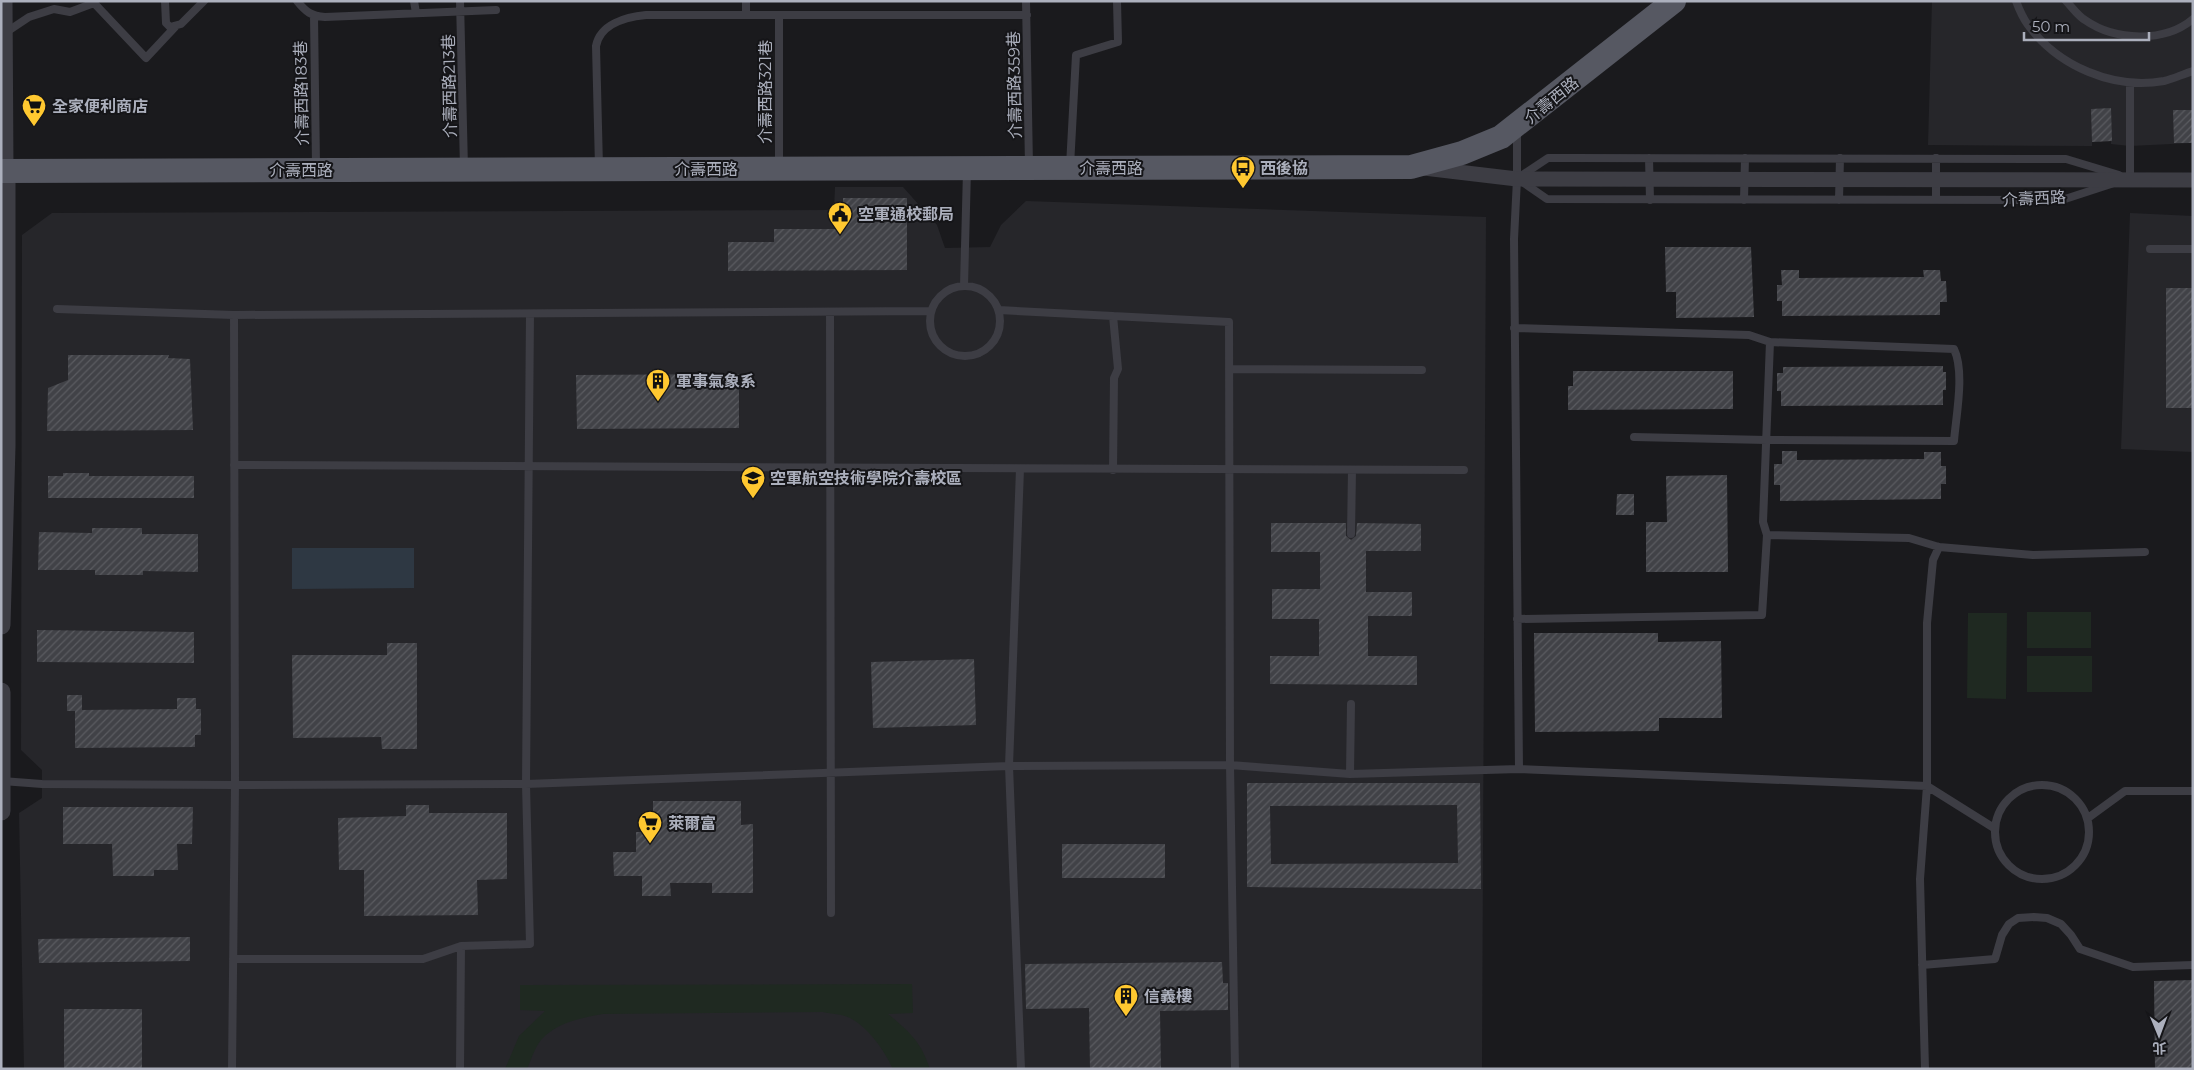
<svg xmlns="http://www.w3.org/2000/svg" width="2194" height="1070" font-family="Montserrat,'Noto Sans TC',sans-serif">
<defs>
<pattern id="building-hatch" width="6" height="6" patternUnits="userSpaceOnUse" patternTransform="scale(1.25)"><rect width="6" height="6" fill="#414247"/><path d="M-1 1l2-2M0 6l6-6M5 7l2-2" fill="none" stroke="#5a5b60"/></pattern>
</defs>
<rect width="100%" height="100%" fill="#1a1a1d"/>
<path fill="#26262a" d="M1932 1H2193V145L2192 143 2130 146 2111 144V141L2092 142V146L1928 145Z
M835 187H903L937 225 945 248 990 247 1001 225 1026 201 1486 217 1482 1069H24L19 813 42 798V770L21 750 22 235 52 213 834 210Z
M2130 213 2193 216V452L2121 449Z"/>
<path fill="#1f2921" d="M2027 612H2091V648H2027Z
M1968 613H2007L2006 699 1967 698Z
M2027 656H2092V692H2027Z
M912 984 913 1013 888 1014C910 1032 921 1042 930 1069H893C884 1050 869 1028 850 1018 843 1014 831 1014 823 1012L603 1014C581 1018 557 1022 541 1040 535 1047 531 1060 527 1069H505L519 1036 545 1011 520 1010V985Z"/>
<path fill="#2e3843" d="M292 548H414V588L292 589Z"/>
<path fill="url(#building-hatch)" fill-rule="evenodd" d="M2111 108 2112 141 2092 142 2091 109Z
M2173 110H2192V143H2174Z
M843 198H907V270L728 271V242H774V229H843Z
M1665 247H1751L1754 317 1676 318V292H1666Z
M1781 270H1799V278L1924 277 1923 270H1940L1941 281H1946L1947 302H1940V315L1782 316V301H1777V285H1782Z
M2166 288H2193V408H2166Z
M68 355H169L168 358 190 359 193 430 47 431 48 388 68 380Z
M1943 366V372H1946V390H1943V405L1781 406V391H1777V373H1783V367Z
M1573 371H1733V409L1568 410V386H1573Z
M739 374V428L577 429 576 375Z
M1782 451H1797V460L1924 459V452H1941V466H1946V484H1941V499L1780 501V485H1774V464H1782Z
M63 473H89V476H194V498H48V476H63Z
M1727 475 1728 572H1646V522H1667L1666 476Z
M1617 494H1634V515H1616Z
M1271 523H1346V536L1351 540 1356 536 1357 523 1421 524V551H1366V592H1412V616H1368V656H1417V685L1270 684V656H1319V619H1272V589H1320V552H1271Z
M92 528H142V534H198V572L143 571V575H95V570H38L39 532 92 533Z
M37 630 194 632V663L37 662Z
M1534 633H1658V642L1721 641 1722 718H1659V731L1535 732Z
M387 643H417V749H382L381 737 293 738 292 655H387Z
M974 659 976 725 873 728 871 662Z
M67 695H82V710L177 709V698H196V709H201V735H195V747L75 748V711H67Z
M1247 783H1480L1481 889 1247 887ZM1457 805 1458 863 1271 864 1270 806Z
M653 801H741V825L753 824V893H712V883H670L671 896H642V876H614L613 852H636V832H653Z
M406 805H429V813H507V879L477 880 478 915 364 916V870H339L338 818 406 816Z
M63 807H193L192 844H177L178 870H154V876H113L112 844H63Z
M1062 844H1165V878H1062Z
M190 937V961L39 963 38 939Z
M1222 962 1223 983H1228V1010L1160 1011 1161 1069H1090L1089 1008 1026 1009 1025 964Z
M2193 980V1069H2155L2154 981Z
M64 1009H142V1069H64Z"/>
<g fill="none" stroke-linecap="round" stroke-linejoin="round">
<path stroke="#3d3d44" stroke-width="8" d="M165 1 166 23 170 27 181 24 204 1
M297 1C306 12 311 16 325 17L496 10
M414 1 416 13
M460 1 464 168
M746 1V15
M1026 1 1029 166
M2016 1C2019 9 2023 18 2028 25 2058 66 2113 90 2164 81 2173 79 2183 74 2193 71
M2066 1C2072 7 2078 16 2085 20 2115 41 2165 43 2193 19
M314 16 316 166
M5 33 29 17 54 9 70 12 94 3 146 58 175 27
M1517 131V179L1514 239 1519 769 1927 786 1994 828
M1649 158 1650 200
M779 165V15
M1070 166 1076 55 1118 42 1117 1
M599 167 596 46C600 24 626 17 646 15H1027
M1521 176 1548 158H1570L2066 159 2119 175
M2130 178V83
M1521 181 1547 199 2062 200 2111 184
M1744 200 1745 158
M1839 200 1840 158
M1936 200V158
M2150 249H2193
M930 321a35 35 0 1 1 70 0a35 35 0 1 1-70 0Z
M964 286 967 170
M57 309 234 315 931 311
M999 310 1229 322 1230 765 1235 1069
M830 312 831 913
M1113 316 1118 369 1114 378 1113 470
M1514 328 1749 335 1770 342 1954 349C1965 372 1956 416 1954 441L1766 440 1634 437
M1229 369 1422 370
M234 465 1464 470
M1020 469 1009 766 1021 1069
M1351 534 1352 470
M1767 535 1909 538 1939 547 2033 555 2145 552
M1517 619 1762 615 1767 535 1763 522 1770 342
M1350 774 1351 704
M2 781 42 784 235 785 526 784 1009 766 1230 765 1350 774 1519 769
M1995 832a47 47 0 1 1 94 0a47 47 0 1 1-94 0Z
M2088 818 2125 791H2193
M233 959H423L461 946 530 944 526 784 530 314
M1922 965 1995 959 2002 935 2009 924 2018 918 2034 917 2047 918 2061 924 2071 935 2080 949 2133 967 2193 965
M232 1069 235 785 234 315
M460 1069 461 946
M1925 1069 1920 879 1927 786V623L1933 560 1939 547"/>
<path stroke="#3d3d44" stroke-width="15" d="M5 1 6 171
M1424 168 1517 179 2193 180"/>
<path stroke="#3d3d44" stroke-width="19" d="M1 625 6 446V171
M1 692V811"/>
<path stroke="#565862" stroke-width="24" d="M1 171 1411 167 1462 153 1501 137 1674 1"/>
</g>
<defs>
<symbol id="supermarket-pin" viewBox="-11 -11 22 30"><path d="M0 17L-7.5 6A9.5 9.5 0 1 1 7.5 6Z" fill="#ffc830" stroke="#151518"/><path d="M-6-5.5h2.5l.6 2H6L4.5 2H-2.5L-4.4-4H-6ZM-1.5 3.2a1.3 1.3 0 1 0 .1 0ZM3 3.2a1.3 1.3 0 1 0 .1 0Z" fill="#111"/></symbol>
<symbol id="bus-pin" viewBox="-11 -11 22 30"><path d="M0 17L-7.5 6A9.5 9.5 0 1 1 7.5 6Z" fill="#ffc830" stroke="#151518"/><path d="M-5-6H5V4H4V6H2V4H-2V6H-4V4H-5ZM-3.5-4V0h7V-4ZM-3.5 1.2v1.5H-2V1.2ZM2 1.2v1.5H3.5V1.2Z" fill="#111"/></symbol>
<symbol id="civic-pin" viewBox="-11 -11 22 30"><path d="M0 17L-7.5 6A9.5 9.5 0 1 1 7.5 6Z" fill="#ffc830" stroke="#151518"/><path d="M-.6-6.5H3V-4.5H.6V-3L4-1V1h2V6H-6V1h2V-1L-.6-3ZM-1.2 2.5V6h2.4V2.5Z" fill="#111"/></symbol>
<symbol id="building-pin" viewBox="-11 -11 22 30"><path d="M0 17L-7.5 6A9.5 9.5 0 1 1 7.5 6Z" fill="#ffc830" stroke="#151518"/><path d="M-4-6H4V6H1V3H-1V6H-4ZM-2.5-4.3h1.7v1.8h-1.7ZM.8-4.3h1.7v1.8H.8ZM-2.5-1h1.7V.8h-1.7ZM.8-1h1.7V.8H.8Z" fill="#111"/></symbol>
<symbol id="university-pin" viewBox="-11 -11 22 30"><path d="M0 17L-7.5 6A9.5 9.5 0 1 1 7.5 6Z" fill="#ffc830" stroke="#151518"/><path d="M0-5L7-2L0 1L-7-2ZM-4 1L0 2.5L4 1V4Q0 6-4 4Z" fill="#111"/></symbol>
</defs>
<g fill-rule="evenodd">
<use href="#supermarket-pin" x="20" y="92" width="28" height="38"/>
<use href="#bus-pin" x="1229" y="154" width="28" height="38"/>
<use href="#civic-pin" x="826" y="200" width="28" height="38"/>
<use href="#building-pin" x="644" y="367" width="28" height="38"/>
<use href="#university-pin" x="739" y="464" width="28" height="38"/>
<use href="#supermarket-pin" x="636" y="809" width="28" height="38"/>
<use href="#building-pin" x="1112" y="982" width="28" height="38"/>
</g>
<g text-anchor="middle" stroke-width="4" stroke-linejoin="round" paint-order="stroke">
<g font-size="16" fill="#acb0bd" stroke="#151518">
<text transform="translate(1014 85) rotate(-91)" y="6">介壽西路359巷</text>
<text transform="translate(449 86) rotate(-91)" y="6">介壽西路213巷</text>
<text transform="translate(765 92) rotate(-90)" y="6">介壽西路321巷</text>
<text transform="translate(301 93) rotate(-91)" y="6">介壽西路183巷</text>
<text transform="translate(1551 100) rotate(-39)" y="6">介壽西路</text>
<text x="1111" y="174">介壽西路</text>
<text x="706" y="175">介壽西路</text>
<text x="301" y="176">介壽西路</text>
<text transform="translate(2034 198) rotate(-3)" y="6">介壽西路</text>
</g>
<g font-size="16" font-weight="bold" fill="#acb0bd" stroke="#151518" text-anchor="start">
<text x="52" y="112">全家便利商店</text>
<text x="1260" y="174">西後協</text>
<text x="858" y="220">空軍通校郵局</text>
<text x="676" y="387">軍事氣象系</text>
<text x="770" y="484">空軍航空技術學院介壽校區</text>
<text x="668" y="829">萊爾富</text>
<text x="1144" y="1002">信義樓</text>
</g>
</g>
<rect width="2194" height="1070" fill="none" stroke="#acb0bd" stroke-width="5"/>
<g transform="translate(2159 1035) rotate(179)" stroke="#151518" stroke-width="4" paint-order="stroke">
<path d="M0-4L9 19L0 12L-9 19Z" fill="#acb0bd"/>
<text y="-8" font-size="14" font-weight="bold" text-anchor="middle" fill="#acb0bd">北</text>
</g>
<path d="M2024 32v8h125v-8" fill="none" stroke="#acb0bd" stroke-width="2.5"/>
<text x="2032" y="32" font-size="15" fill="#acb0bd" stroke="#151518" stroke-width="4" paint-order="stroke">50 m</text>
</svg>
